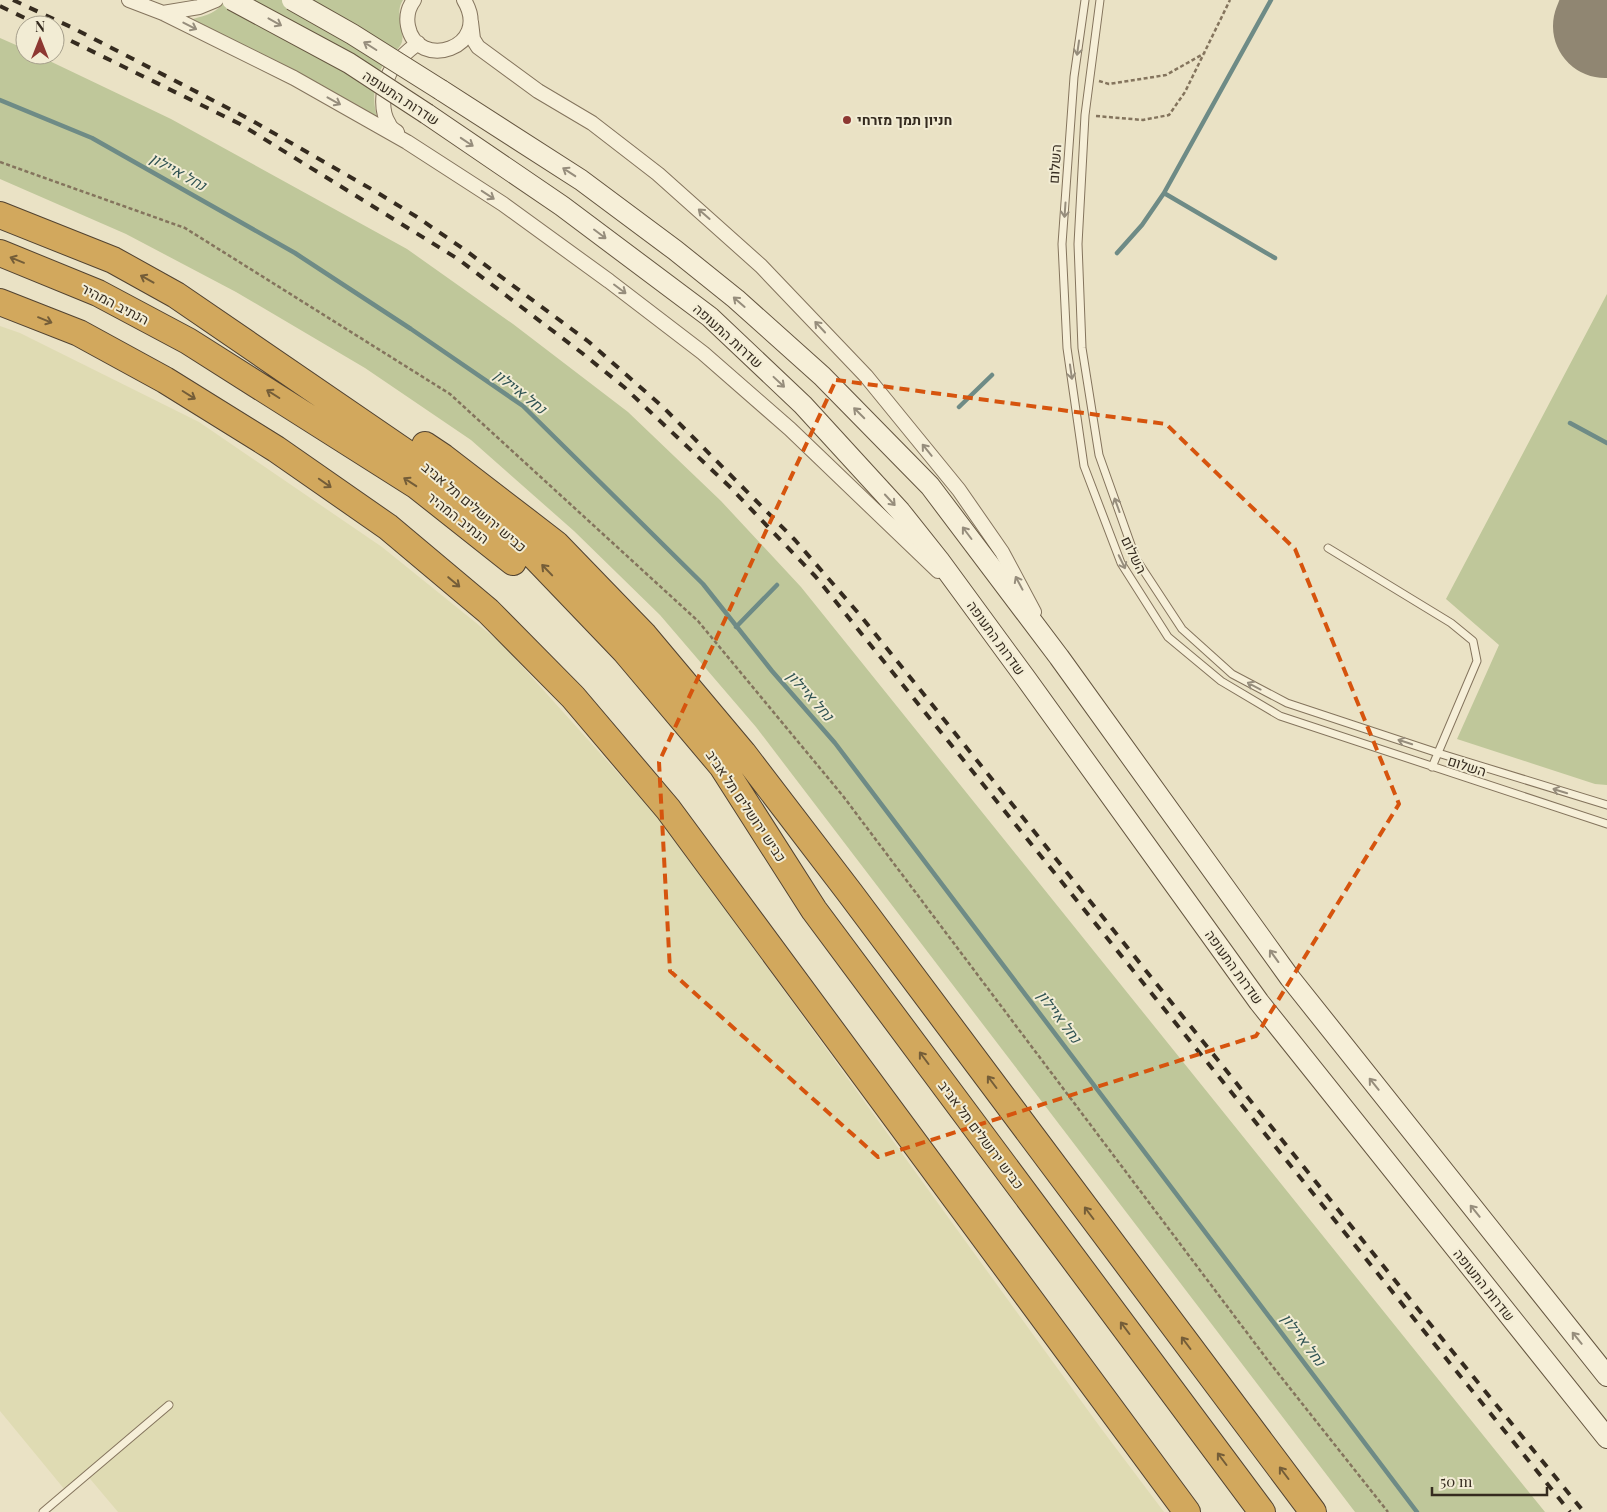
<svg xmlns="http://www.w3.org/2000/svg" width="1607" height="1512" font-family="'Playfair Display',Heebo,serif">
<rect width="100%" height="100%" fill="#eae2c5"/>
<path fill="#dfdbb3" d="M0 326 20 333 199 422 382 547 501 643 662 822 1100 1427 1164 1512H118L86 1474 65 1490 0 1411Z"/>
<path fill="#bfc79a" d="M225 0H403C394 13 405 27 402 42 400 49 389 56 385 62 373 79 371 104 379 122L193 19C207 15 217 13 225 0Z
M0 38 25 49V55H37L171 119 407 249 513 324 628 412 721 501 801 587 1545 1512H1355L756 727 660 615 574 531 471 440 365 368 236 292 126 234 0 179Z
M1607 294V785L1595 784 1457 739 1499 645 1446 599Z"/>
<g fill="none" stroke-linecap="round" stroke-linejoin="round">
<path stroke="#6e8b86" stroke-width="4.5" d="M0 100 92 138 295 253 411 329 523 406 703 584 772 671 835 743 1417 1512
M1164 193 1275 258
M1117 253 1142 225 1164 193 1271 0
M959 407 992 375
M1570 423 1607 443
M736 627 777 585"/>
<path stroke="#908672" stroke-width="104" d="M1605 26 1607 21"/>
<defs>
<path id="service" d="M1085 0 1074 77 1062 244 1067 348 1084 466 1121 563 1168 637 1221 681 1280 716 1607 824
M1100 0 1085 115 1078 244 1082 348 1099 455 1136 559 1182 629 1232 674 1287 703 1438 753 1607 805
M1328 548 1451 623 1473 641 1477 661 1432 767
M43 1512 169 1405"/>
<path id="minor" d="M129 0 163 13 294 78 407 142 503 204 609 281 703 353 790 429 938 571
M414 0C408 8 406 16 408 26 417 72 493 48 464 0
M163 13 199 7 216 0
M471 22 473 39 478 47 538 91 592 123 658 174 761 266 866 376 959 490 1002 552 1034 612
M397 132C394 130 390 127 389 124 379 109 383 82 393 67 399 58 409 50 418 43"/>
<path id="secondary" d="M441 90 581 180 675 250 736 299 822 376 930 486 1059 657 1290 978 1607 1376
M427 114 562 206 710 317 803 405 900 511 939 560 1027 680 1259 1002 1607 1438"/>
<path id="motorway" d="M0 215 113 260 176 295 427 467 534 556 625 651 722 766 814 910 1262 1512
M0 253 98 293 188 341 417 486 513 562
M0 302 79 333 165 380 276 449 388 527 488 611 573 697 668 809 1187 1512
M425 445 443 457 556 544 644 635 743 753 850 893 1313 1512"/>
</defs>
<use href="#service" stroke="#84745d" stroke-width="9"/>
<use href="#minor" stroke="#84745d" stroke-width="16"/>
<use href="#secondary" stroke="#655640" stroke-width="22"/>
<use href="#motorway" stroke="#524331" stroke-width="28"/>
<path stroke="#84745d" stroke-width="2.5" stroke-dasharray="4 2.5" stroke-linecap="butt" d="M1099 81 1109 84 1166 75 1205 53
M1096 116 1143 120 1169 115 1185 92 1230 0
M0 162 185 228 450 394 698 621 843 796 1266 1358 1388 1512"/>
<use href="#service" stroke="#f6efd8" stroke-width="7"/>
<use href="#minor" stroke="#f6efd8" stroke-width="14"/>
<use href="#secondary" stroke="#f6efd8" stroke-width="20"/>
<use href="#motorway" stroke="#d2a85d" stroke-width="26"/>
<path stroke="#352b1f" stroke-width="4" stroke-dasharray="9 9" stroke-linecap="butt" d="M13 0 73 28 251 120 373 190 417 217 465 250 589 342 664 408 795 540 860 615 1426 1319 1584 1512
M0 6 39 25
M55 33 240 124 458 259 582 353 624 387 730 487 815 576 1570 1512"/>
<defs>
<path id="secondary-bridge" d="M232 0 349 63 427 114
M292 0 352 34 441 90"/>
</defs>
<use href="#secondary-bridge" stroke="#655640" stroke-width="22" stroke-linecap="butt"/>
<use href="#secondary-bridge" stroke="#f6efd8" stroke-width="20"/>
</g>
<defs><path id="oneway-shaft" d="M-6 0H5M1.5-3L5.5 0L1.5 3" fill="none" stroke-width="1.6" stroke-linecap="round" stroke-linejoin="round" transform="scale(1.25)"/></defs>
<g stroke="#968d7c">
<use href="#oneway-shaft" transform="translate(275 22) rotate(29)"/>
<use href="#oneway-shaft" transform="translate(190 26) rotate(27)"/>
<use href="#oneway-shaft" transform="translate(370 46) rotate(-148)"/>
<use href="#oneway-shaft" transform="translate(1078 48) rotate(98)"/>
<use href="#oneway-shaft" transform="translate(334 101) rotate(29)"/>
<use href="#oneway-shaft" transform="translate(467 142) rotate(34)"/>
<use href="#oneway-shaft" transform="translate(569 172) rotate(-147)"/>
<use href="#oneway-shaft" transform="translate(488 195) rotate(33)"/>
<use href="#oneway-shaft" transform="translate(1065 210) rotate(94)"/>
<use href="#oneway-shaft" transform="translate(704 214) rotate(-139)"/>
<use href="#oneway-shaft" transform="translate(600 234) rotate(37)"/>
<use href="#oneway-shaft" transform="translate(620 289) rotate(37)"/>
<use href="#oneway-shaft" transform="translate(739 302) rotate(-139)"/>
<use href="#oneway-shaft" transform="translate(820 327) rotate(-133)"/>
<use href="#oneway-shaft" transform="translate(1071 372) rotate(82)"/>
<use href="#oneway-shaft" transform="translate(779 382) rotate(43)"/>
<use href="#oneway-shaft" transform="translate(859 413) rotate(-135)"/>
<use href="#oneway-shaft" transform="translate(927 450) rotate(-129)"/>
<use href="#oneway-shaft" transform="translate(890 500) rotate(47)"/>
<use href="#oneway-shaft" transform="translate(1117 505) rotate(-110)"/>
<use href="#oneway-shaft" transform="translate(967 533) rotate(-127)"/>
<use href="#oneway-shaft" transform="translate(1122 562) rotate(64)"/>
<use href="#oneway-shaft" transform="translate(1019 583) rotate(-118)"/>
<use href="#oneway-shaft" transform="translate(1254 686) rotate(-152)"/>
<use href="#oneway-shaft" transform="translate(1405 742) rotate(-162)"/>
<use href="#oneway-shaft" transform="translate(1560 791) rotate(-163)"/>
<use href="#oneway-shaft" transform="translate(1274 956) rotate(-126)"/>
<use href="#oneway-shaft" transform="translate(1374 1084) rotate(-129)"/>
<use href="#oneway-shaft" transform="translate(1475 1211) rotate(-129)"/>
<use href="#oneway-shaft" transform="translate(1577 1338) rotate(-129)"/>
</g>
<g stroke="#745d38">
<use href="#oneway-shaft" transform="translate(17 260) rotate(-158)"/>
<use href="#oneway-shaft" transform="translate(147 279) rotate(-151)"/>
<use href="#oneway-shaft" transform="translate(45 320) rotate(22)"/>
<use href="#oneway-shaft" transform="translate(273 394) rotate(-148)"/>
<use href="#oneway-shaft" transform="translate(189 395) rotate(32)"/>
<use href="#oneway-shaft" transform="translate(410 482) rotate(-147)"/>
<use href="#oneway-shaft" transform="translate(325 483) rotate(35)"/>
<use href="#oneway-shaft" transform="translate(547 570) rotate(-134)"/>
<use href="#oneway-shaft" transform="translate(454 582) rotate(40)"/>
<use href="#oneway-shaft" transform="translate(924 1058) rotate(-127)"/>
<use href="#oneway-shaft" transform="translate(992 1082) rotate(-127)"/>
<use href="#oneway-shaft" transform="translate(1089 1213) rotate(-127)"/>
<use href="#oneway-shaft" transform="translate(1125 1328) rotate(-127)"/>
<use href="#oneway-shaft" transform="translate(1186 1343) rotate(-127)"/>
<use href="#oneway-shaft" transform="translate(1222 1459) rotate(-127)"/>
<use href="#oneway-shaft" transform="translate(1284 1473) rotate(-127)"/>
</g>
<path fill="none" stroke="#d6540e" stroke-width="4" stroke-dasharray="10 6" stroke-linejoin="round" d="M836 380 1166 424 1295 549 1399 804 1256 1036 878 1157 670 971 659 762Z"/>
<circle fill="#8d3832" stroke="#f2ecd4" stroke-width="2" cx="847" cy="120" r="5"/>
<g text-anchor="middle" stroke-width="4" stroke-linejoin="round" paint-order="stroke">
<g font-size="14" fill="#352b1f" stroke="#f2ecd4">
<text transform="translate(401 98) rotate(33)" y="5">שדרות התעופה</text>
<text transform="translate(1055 164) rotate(-86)" y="5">השלום</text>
<text transform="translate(115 304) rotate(27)" y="5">הנתיב המהיר</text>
<text transform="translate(728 336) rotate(42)" y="5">שדרות התעופה</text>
<text transform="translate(474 507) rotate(40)" y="5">כביש ירושלים תל אביב</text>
<text transform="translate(458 518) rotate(38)" y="5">הנתיב המהיר</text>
<text transform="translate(1134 555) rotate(64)" y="5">השלום</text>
<text transform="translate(996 638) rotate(54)" y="5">שדרות התעופה</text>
<text transform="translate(1467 766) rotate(18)" y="5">השלום</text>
<text transform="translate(746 806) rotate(56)" y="5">כביש ירושלים תל אביב</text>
<text transform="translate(1234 967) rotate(54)" y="5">שדרות התעופה</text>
<text transform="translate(981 1135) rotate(53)" y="5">כביש ירושלים תל אביב</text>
<text transform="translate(1484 1285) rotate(51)" y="5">שדרות התעופה</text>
</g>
<g font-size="14" font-weight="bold" fill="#352b1f" stroke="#f2ecd4" text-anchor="start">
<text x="857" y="125">חניון תמך מזרחי</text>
</g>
<g font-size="15" font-style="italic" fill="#305353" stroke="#f2ecd4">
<text transform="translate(178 172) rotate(29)" y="5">נחל איילון</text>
<text transform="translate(520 392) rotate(38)" y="5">נחל איילון</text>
<text transform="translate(810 696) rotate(48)" y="5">נחל איילון</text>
<text transform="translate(1059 1017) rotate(53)" y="5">נחל איילון</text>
<text transform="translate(1303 1340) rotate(53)" y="5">נחל איילון</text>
</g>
</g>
<g transform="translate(40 40)"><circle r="24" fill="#f2ecd4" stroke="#a69f8c"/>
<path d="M0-4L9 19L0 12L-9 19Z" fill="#8d3832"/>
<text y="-8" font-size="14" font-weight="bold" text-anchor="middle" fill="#352b1f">N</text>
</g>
<path d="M1432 1487v8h115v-8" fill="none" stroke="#352b1f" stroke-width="2.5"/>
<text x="1440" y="1487" font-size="15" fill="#352b1f" stroke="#f2ecd4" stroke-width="4" paint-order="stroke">50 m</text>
</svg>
